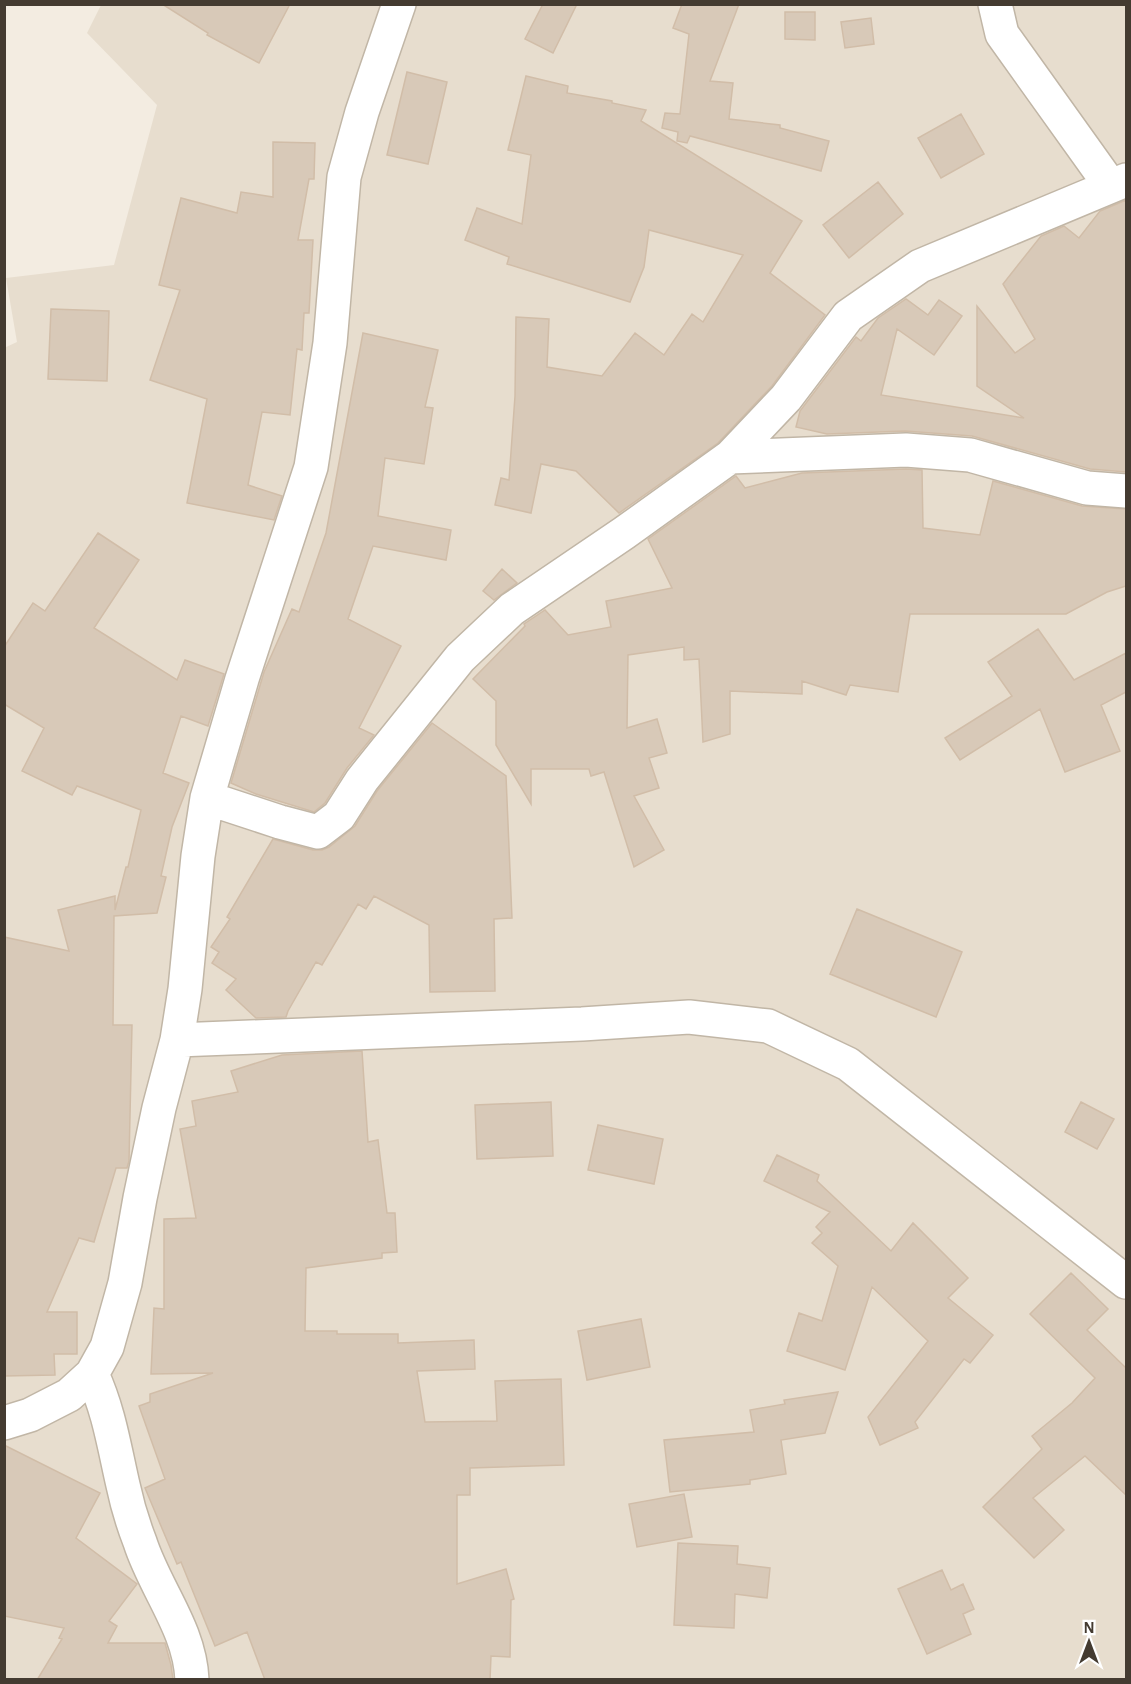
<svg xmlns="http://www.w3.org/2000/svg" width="1131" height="1684" font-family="'Alegreya Sans',sans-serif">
<rect width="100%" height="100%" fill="#f3ece1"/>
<path fill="#e7ddce" d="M101 5H1126V1679L5 1680 4 348 17 342 6 278 114 265 157 105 87 33Z"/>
<path fill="#d8c9b8" stroke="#d1bda8" stroke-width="1.5" d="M162 4H290L259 63 207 35 208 33Z
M543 4H577L553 53 525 39Z
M682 4H739L710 81 733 83 729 119 780 125V128L829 141 821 171 690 136 687 143 677 141 678 132 662 128 665 113 680 114 689 34 673 28Z
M785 12H815V40L785 39Z
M871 18 874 44 845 48 841 22Z
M407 72 447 82 428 164 387 155Z
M526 76 568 86 567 93 612 101V103L646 110 641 121 802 221 770 273 825 315 772 386 718 443 619 513 576 471 541 464 531 513 495 505 501 478 509 480 515 396 516 317 549 319 547 367 602 376 635 333 664 355 692 314 703 322 743 255 649 230 644 267 630 302 507 264 509 257 465 240 477 208 522 224 531 155 508 150Z
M961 114 984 154 941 178 918 138Z
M273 142 315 143 314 179H309L298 240H313L309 313H304L302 350 297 349 290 415 262 412 248 485 282 496 274 520 187 503 207 399 150 380 180 290 159 285 181 198 237 213 241 192 273 197Z
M878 182 903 214 849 258 823 225Z
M1126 200V472L1090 469 972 436 905 431 827 434 796 427 800 411 856 337 861 341 878 318 906 299 928 315 939 300 962 316 934 355 897 329 881 395 1024 418 977 386V306L1015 353 1035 339 1003 284 1041 236 1064 226 1079 238 1100 211Z
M51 309 109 311 107 381 48 379Z
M363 333 438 350 425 407 433 408 424 464 385 458 378 516 451 530 446 560 373 546 348 619 401 646 359 728 374 735 347 768 325 803 314 812 256 794 231 783 264 672 292 609 299 612 326 533Z
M906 469 922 470 923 528 980 535 993 481 1082 506 1126 509V586L1107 592 1066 614H910L898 692 850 685 846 695 802 681V694L730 691V734L703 742 699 659 684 660V647L628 655 627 728 657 719 667 753 649 758 659 788 634 796 664 850 634 867 604 772 591 776 589 769H531V804L496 745V701L473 679 525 626 524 624 545 610 568 635 611 627 606 601 672 588 648 539 736 476 745 488 802 473Z
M98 533 139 560 94 628 177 680 185 660 224 674 208 726 181 716 163 773 189 783 172 827 161 876 166 877 157 913 114 916 113 1025H132L129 1161 127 1168H116L94 1242 79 1238 47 1312H77V1354H54L55 1375 4 1376V937L69 951 58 910 115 896V910L126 867H128L141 810 77 786 72 795 22 771 44 728 4 704V647L33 603 45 611Z
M502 569 517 583 494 600 483 591Z
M1038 629 1074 680 1126 653V692L1101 705 1120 751 1065 772 1040 709 960 760 945 738 1012 696 988 662Z
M432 723 506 776 512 918 494 919 495 991 430 992 429 925 374 896 366 909 358 904 322 965 316 962 288 1011 286 1017 256 1018 226 990 236 979 212 963 219 952 211 947 230 919 227 917 273 839 313 850H322L329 847 355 826 377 791Z
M857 909 962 952 936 1017 830 974Z
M362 1051 368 1142 378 1140 387 1213H395L397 1252 382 1253V1258L306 1268 305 1331H337V1334H398V1343L474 1340 475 1369 417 1371 425 1422 497 1421 495 1381 561 1379 564 1465 470 1468V1495H457V1584L506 1569 514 1599 511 1600 510 1657 491 1656 490 1680H265L247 1632 215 1646 181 1562 177 1564 145 1488 165 1479 139 1406 150 1402V1394L213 1373 151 1374 154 1308 164 1309V1219L196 1218 180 1129 196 1126 192 1101 238 1092 231 1071 282 1055Z
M551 1102 553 1156 477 1159 475 1105Z
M1081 1102 1114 1119 1097 1149 1065 1132Z
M598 1125 663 1139 654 1184 588 1170Z
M777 1155 819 1175 817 1181 891 1251 913 1223 968 1278 948 1298 993 1335 970 1363 964 1359 915 1422 918 1428 880 1445 868 1417 928 1341 872 1287 845 1370 787 1351 799 1313 822 1321 838 1266 812 1243 822 1233 816 1227 830 1212 764 1181Z
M1071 1273 1108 1309 1087 1330 1126 1368V1495L1085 1456 1033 1498 1064 1530 1034 1558 983 1507 1042 1449 1032 1436 1072 1403 1095 1378 1030 1314Z
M641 1319 650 1367 587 1380 578 1331Z
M838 1392 825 1433 781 1440 786 1474 750 1480V1484L670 1492 664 1440 754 1432 750 1410 785 1404 784 1400Z
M4 1445 100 1493 76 1538 137 1584 109 1621 117 1626 108 1643H165L171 1665 173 1680H37L62 1639 59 1638 64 1628 4 1616Z
M684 1494 692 1537 637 1547 629 1504Z
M678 1543 738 1546 737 1564 770 1568 767 1598 735 1594 734 1628 674 1625Z
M942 1570 951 1590 963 1584 974 1609 963 1614 971 1634 927 1654 898 1589Z"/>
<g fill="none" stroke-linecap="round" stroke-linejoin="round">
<defs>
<path id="minor" d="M995 4 1002 34 1110 185
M730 457 906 450 970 455 1087 488 1126 491
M207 798 280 822 318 832 339 816 362 780 460 658 512 609 624 533 730 457 786 398 848 316 920 266 1126 180
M177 1040 582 1024 689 1017 768 1026 848 1064 1126 1282
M92 1374C109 1411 114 1446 123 1485 127 1504 133 1524 140 1542 155 1589 190 1629 192 1680
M4 1423 30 1415 69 1395 92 1374 107 1347 125 1283 140 1198 159 1108 177 1040 185 989 198 856 207 798 242 679 311 467 330 343 344 177 362 112 399 4"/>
</defs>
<use href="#minor" stroke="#c1b6a6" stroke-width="36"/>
<use href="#minor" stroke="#fff" stroke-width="33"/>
</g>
<rect width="1131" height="1684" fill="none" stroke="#443b31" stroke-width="12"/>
<g transform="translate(1089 1642)" stroke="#ffffff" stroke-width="4.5" paint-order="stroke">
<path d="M0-4.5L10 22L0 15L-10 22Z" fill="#443b31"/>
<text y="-9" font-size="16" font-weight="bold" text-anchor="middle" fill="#443b31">N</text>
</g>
</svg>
